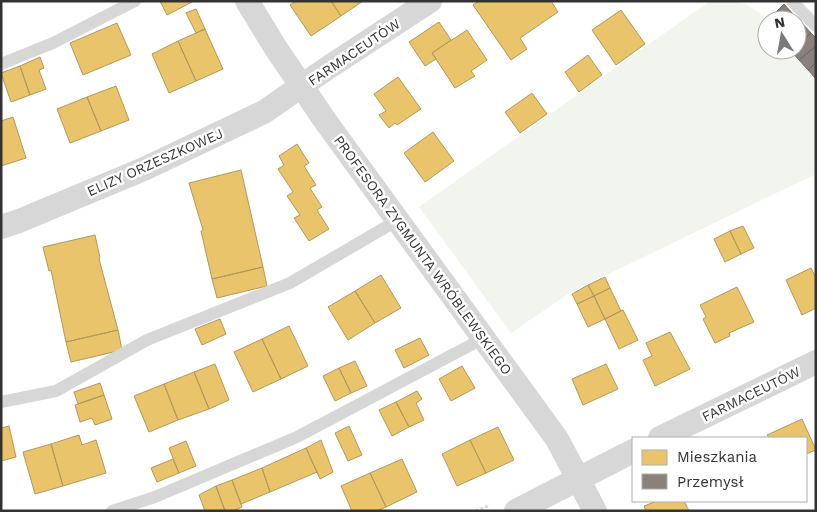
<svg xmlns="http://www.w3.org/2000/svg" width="817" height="512" font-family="'Work Sans',sans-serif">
<rect width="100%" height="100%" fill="#fff"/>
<path fill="#f1f5ed" d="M710 1C738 1 746 0 767 20V50H788L816 80V174L571 292 511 333 419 207Z"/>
<path fill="#e9c46a" stroke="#b2985a" d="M160 1H194L167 15Z
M296 1H331L341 16 311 36 290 5Z
M331 1H363L341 16Z
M479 1H551L558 12 520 38 527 49 511 60 473 5Z
M196 9 205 29 196 33 186 13Z
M621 10 645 44 616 65 592 30Z
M439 22 451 40 432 53 436 59 425 66 409 42Z
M117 23 131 55 83 75 70 43Z
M205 29 223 69 196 81 178 41Z
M467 30 487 60 471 71 475 76 455 88 432 53Z
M178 41 196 81 169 93 152 54Z
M588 55 602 75 579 92 565 72Z
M40 57 44 68 39 70 46 89 30 95 20 66Z
M20 66 30 95 11 102 1 73Z
M398 77 421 109 397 125 395 123 389 128 379 115 386 111 374 94Z
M116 86 129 120 101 131 87 97Z
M532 93 547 114 520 133 505 112Z
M87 97 101 131 70 143 57 109Z
M13 117 26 158 1 166V121Z
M433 132 454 161 425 182 404 153Z
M297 144 309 163 304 166 316 185 310 188 322 207 317 210 329 229 309 241 294 218 300 215 287 196 293 192 278 169 284 165 279 156Z
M241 170 263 267 212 279 201 231 203 230 189 183Z
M743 226 754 248 741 254 730 231Z
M730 231 741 254 725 262 714 239Z
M95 235 100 258 99 259 118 330 66 342 51 270 49 271 43 247Z
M263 267 267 286 217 298 212 279Z
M811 268 816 278V308L802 315 786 280Z
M381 275 401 308 375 323 355 291Z
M605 277 610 288 594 296 588 285Z
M588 285 594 296 577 304 572 294Z
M737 287 754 322 729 333 730 336 715 343 703 319 706 317 700 305Z
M610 288 621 311 605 319 594 296Z
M355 291 375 323 348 340 328 307Z
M594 296 605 319 588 327 577 304Z
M623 310 638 340 619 349 605 319Z
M220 319 226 334 202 345 195 329Z
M289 326 308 366 281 379 262 339Z
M118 330 122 350 71 362 66 342Z
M670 332 690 369 655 386 643 360 652 356 646 343Z
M420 338 429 355 404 368 395 350Z
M262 339 281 379 253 392 234 352Z
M355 361 367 386 351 393 339 368Z
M215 364 229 400 209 409 194 372Z
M606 364 618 389 583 405 572 379Z
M462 366 475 388 451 401 439 379Z
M339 368 351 393 335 401 323 376Z
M194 372 209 409 178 420 164 384Z
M100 383 104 395 78 404 74 392Z
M164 384 178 420 149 432 134 396Z
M417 391 422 399 416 403 424 420 409 427 396 402Z
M104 395 112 419 95 425 92 418 80 422 75 405Z
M396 402 409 427 392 436 379 410Z
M802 419 816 450 806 454V438H769L767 435Z
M9 426 16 457 1 461V428Z
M349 426 362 455 348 461 335 433Z
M498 427 514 460 486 473 470 440Z
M79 435 82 445 96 440 106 473 63 486 51 444Z
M321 440 333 472 320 479 306 448Z
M470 440 486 473 457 486 442 454Z
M186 441 196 466 179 473 169 448Z
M51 444 63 486 35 494 23 452Z
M306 448 317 472 270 492 262 468Z
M173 459 179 473 157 482 151 468Z
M402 459 417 492 386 507 370 473Z
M262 468 270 492 241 504 232 480Z
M370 473 386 507 377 511H352L341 486Z
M232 480 242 507 233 511H225L216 486Z
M216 486 225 511H205L199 495Z
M657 501H684L689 511H646L644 506Z"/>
<path fill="#8a817c" stroke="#706a66" d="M784 4 793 14 786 20H768Z
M793 14 802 23 797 27V20H786Z
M802 23 811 33 797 45V27Z
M811 33 816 38V46L799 60 791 51 797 50V45Z
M816 46V63L808 70 799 60Z
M816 63V79L808 70Z"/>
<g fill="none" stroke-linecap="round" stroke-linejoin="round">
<path stroke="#d6d6d6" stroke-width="3" stroke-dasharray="2.5 2.5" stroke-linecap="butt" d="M476 511 490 505"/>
<path stroke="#d7d7d7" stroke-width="12" d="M792 1 816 26
M1 64 53 43 135 1
M1 402 56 391 147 340 290 283 398 220
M112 511 155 497 297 437 484 338"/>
<path stroke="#d7d7d7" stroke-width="24" d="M247 1 277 50 326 122 557 439 595 511
M1 227 19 221 144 169 264 112 329 67 430 1
M660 438 816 362
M516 511 633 451"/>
</g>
<g text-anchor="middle" stroke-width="5" stroke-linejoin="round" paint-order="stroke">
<g font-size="14" fill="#333" stroke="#fff">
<text transform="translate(354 52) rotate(-34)" y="5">FARMACEUTÓW</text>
<text transform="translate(155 162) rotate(-24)" y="5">ELIZY ORZESZKOWEJ</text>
<text transform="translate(423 255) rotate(54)" y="5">PROFESORA ZYGMUNTA WRÓBLEWSKIEGO</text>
<text transform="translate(751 394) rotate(-26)" y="5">FARMACEUTÓW</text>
</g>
</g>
<rect width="817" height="512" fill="none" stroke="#333333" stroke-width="5"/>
<rect x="632" y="437" width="175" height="65" fill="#ffffff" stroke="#adadad"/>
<rect x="642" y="450" width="25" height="15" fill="#e9c46a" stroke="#adadad"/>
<text x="677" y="462" font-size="15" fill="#333333">Mieszkania</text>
<rect x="642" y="474" width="25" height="15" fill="#8a817c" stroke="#adadad"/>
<text x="677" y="487" font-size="15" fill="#333333">Przemysł</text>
<g transform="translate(782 35) rotate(349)"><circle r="24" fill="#ffffff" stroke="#adadad"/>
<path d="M0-4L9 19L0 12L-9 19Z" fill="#7a7a7a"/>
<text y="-8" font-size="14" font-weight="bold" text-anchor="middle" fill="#333333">N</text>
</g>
</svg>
